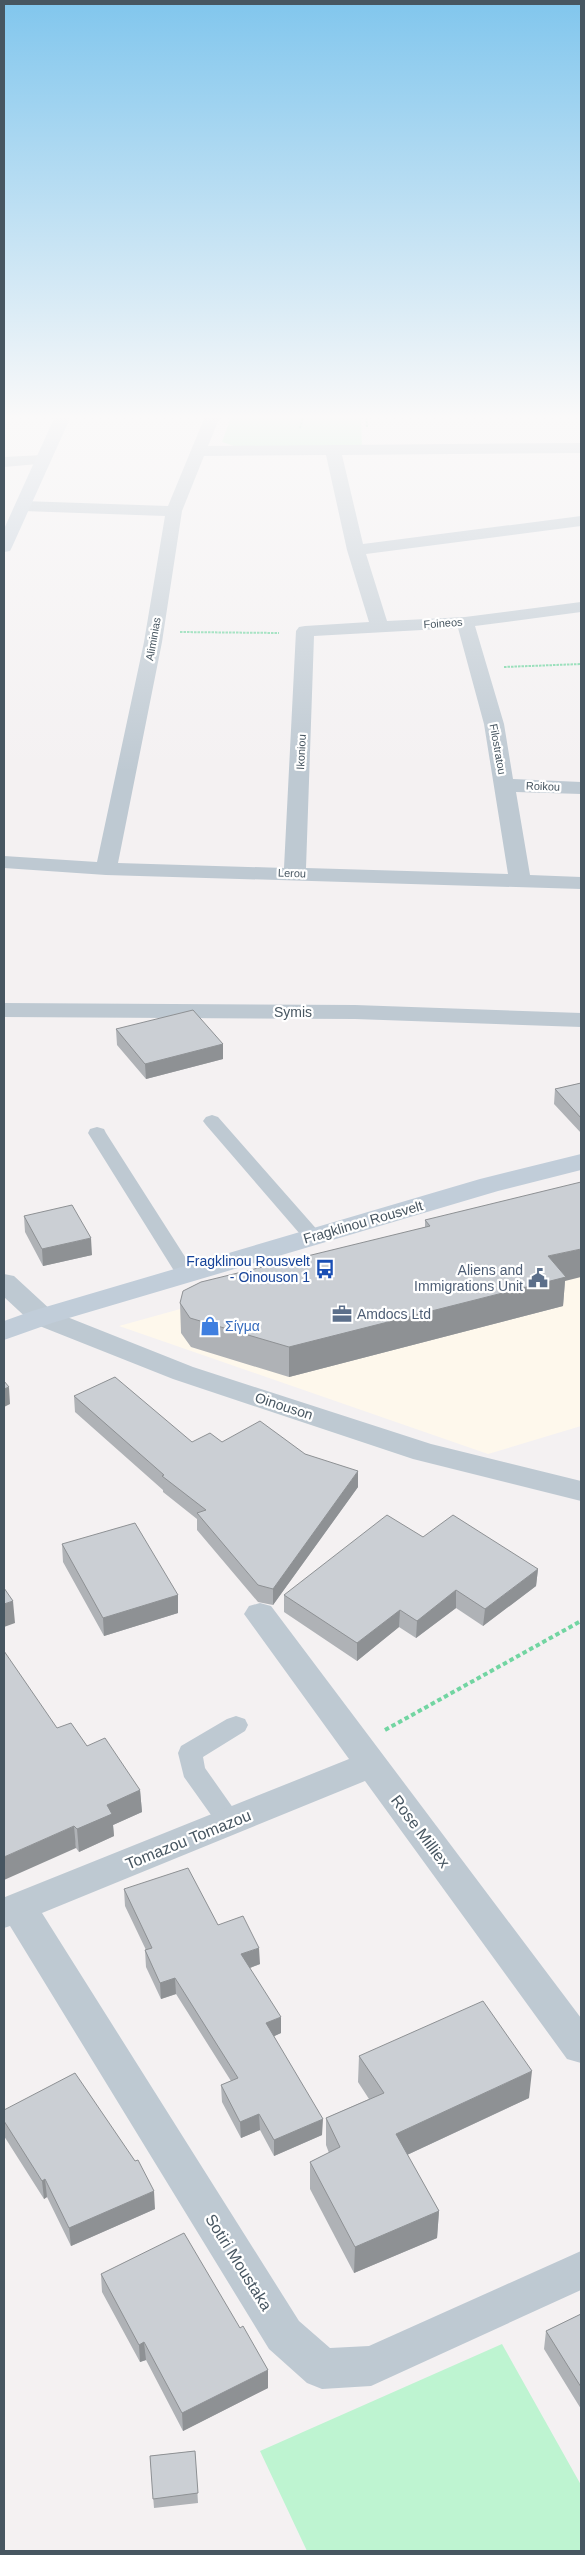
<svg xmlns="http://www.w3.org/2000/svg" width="585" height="2555" font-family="Helvetica,sans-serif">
<rect width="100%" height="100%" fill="#f4f1f2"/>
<path fill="#fef8ec" d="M581 1198V1426L488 1454 119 1326Z"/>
<path fill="#bef4d1" d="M232 414H361L362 449 237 447 222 442Z
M502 2344 581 2485V2551H307L260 2451Z"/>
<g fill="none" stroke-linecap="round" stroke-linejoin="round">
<path stroke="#72d5a2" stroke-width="2" stroke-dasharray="2.5 1" stroke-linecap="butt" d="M366 414 367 428
M300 428 304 414
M180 632 279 633
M504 667 581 664"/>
<path stroke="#72d5a2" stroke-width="4" stroke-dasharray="4.5 3" stroke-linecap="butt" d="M385 1730 581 1621"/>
<path fill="#bec9d2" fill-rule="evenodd" d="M212 1115 218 1117 320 1233 323 1237 320 1241H306L206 1125 203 1121 206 1117Z
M97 1127 104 1129 106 1133 196 1274 193 1278H179L176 1274 88 1133 90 1129Z
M236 1716 245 1719 248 1725 245 1731 203 1757 205 1768 243 1822 239 1829 230 1832 221 1829 184 1777 178 1753 181 1746 227 1719Z"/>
<path fill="#bec9d2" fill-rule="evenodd" d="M206 414H221L208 446 581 443V453L342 455 363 544 581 516V526L366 554 387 621 465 617 581 602V612L475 626 504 724 513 779 581 782V794L516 792 530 875 581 877V889L106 875 4 868V856L97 862 144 642 165 516 23 511 15 506 23 501 168 506ZM326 455 347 550 369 622 305 626 299 627 296 631 284 868 118 863 162 642 182 511 204 456ZM458 628 484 724 508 874 306 868 314 636Z
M43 455 49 457 51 460 49 463 4 467V457Z
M4 1003 355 1005 581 1013V1027L355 1019 4 1017Z
M4 1274 14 1276 52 1311 193 1367 431 1444 581 1481V1501L413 1459 173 1379 32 1323 4 1297Z
M260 1603 271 1606 581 2018V2063L567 2059 365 1781 42 1913 299 2321 330 2348 369 2346 581 2251V2290L371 2386 322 2389 307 2383 269 2349 10 1926 4 1928 5 1897 349 1759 244 1614 249 1606Z"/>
<path fill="#c1cdd9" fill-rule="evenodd" d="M56 414H72L12 547 10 551 4 552V529Z
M581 1154V1170L498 1191 52 1323 4 1340V1321L32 1311 480 1179Z"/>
</g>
<path fill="#afb2b6" d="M116 1029 223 1044V1059L146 1079 117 1045Z
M581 1083V1133L554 1104 555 1089Z
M24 1216 92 1255 43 1266 25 1232Z
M425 1220 565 1281 563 1306 289 1377 191 1347 181 1333 180 1303 425 1227Z
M74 1396 192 1442H222L305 1454 358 1487 273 1605 258 1602 197 1530V1519L163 1492V1490L75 1412Z
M423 1537 538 1569 536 1586 483 1626 456 1608 416 1638 399 1627 357 1661 284 1612V1595Z
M62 1544 178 1595V1613L104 1636 63 1562Z
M57 1728 87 1746 140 1790 142 1812 113 1825 114 1836 79 1852 76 1848Z
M124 1889 218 1925 260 1964 250 1968 281 2033 274 2036 322 2135 274 2156 260 2130 241 2138 222 2102 221 2085 231 2081 176 1994 161 1999 146 1967 145 1950H146L125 1906Z
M359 2056 529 2098 407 2155 439 2211 437 2238 354 2273 310 2189V2162L329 2153 326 2145V2118L369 2099 358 2082Z
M4 2110 155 2209 71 2246 47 2197 44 2199 4 2136Z
M101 2274 240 2328 268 2370V2388L183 2431 146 2360 140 2362 102 2292Z
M581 2314V2409L544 2349 546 2331Z
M195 2451 198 2503 154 2508 150 2456Z"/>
<path fill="#8e9194" d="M223 1044V1059L146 1079 145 1064Z
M91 1238 92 1255 43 1266 42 1249Z
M581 1249V1277L565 1281 563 1306 289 1377V1347L548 1256Z
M9 1387 10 1404 4 1407V1389Z
M358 1471V1487L273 1605V1589Z
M538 1569 536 1586 483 1626 485 1609Z
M456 1590V1608L416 1638 417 1621Z
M178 1595V1613L104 1636 103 1618Z
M13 1601 15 1623 4 1627V1604Z
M400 1610 399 1627 357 1661V1643Z
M140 1790 142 1812 113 1825 114 1836 79 1852 77 1829 107 1805Z
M74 1826 76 1848 4 1880V1857Z
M259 1948 260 1964 242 1971 241 1954Z
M175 1978 176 1994 161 1999 160 1983Z
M281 2017V2033L266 2040V2023Z
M532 2071 529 2098 394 2161 396 2134Z
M259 2114 260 2130 241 2138 240 2122Z
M323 2119 322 2135 274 2156V2140Z
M45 2179 47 2197 44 2199 42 2181Z
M154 2191 155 2209 71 2246 69 2228Z
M439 2211 437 2238 354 2273 355 2247Z
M144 2342 146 2360 140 2362 139 2345Z
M268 2370V2388L183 2431 182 2413Z"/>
<path fill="#cbcfd4" stroke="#8e9194" d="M193 1010 223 1044 145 1064 116 1029Z
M581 1083V1118L555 1089Z
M581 1182V1249L548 1256 566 1277 289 1347 190 1318 180 1303 183 1291 201 1282 430 1226 425 1220Z
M72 1205 91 1238 42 1249 24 1216Z
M115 1377 192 1442 210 1433 222 1442 260 1421 305 1454 358 1471 273 1589 258 1585 197 1513 206 1510 162 1476 164 1475 74 1396Z
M4 1381 9 1387 4 1389Z
M387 1515 423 1537 453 1515 538 1569 485 1609 456 1590 417 1621 400 1610 357 1643 284 1595Z
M135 1523 178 1595 103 1618 62 1544Z
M4 1588 13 1601 4 1604Z
M4 1651 57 1728 71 1723 87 1746 105 1738 140 1790 107 1805 112 1814 77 1829 74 1826 4 1857Z
M188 1868 218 1925 243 1916 259 1948 241 1954 281 2017 266 2023 323 2119 274 2140 259 2114 240 2122 221 2085 238 2078 175 1978 160 1983 145 1950 152 1948 124 1889Z
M483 2001 532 2071 396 2134 439 2211 355 2247 310 2162 340 2147 326 2118 384 2093 359 2056Z
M75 2073 135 2161 138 2160 154 2191 69 2228 45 2179 42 2181 4 2121V2110Z
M184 2233 240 2328 243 2326 268 2370 182 2413 144 2342 139 2345 101 2274Z
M581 2314V2387L546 2331Z
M195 2451 198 2493 153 2499 150 2456Z"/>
<linearGradient id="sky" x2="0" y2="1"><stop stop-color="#81c6ed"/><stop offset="0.54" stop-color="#faf9f9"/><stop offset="1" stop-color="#faf9f9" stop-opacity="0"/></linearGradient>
<rect width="585" height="772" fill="url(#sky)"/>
<defs>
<symbol id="bus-bare" viewBox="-9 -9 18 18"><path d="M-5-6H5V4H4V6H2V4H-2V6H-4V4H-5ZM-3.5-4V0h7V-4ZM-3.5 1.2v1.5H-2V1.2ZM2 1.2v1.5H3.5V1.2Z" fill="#1a4fb4" stroke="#fff" stroke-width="2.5" paint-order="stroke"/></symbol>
<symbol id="civic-bare" viewBox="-9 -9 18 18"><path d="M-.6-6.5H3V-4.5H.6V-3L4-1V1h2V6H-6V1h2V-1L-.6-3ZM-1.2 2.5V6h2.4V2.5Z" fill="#5c6f8a" stroke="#fff" stroke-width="2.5" paint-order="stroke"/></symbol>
<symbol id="office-bare" viewBox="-9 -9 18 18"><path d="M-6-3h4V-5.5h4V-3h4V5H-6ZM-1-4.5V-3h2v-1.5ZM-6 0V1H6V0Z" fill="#5c6f8a" stroke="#fff" stroke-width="2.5" paint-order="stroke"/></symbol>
<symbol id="shop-bare" viewBox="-9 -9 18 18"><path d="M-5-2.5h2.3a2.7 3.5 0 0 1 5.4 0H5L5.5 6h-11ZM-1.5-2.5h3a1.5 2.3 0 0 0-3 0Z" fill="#3f7fe0" stroke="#fff" stroke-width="2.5" paint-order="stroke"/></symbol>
</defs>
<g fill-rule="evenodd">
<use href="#bus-bare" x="311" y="1255" width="28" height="28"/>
<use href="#civic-bare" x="524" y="1264" width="28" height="28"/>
<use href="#office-bare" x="328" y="1300" width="28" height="28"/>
<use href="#shop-bare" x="196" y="1312" width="28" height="28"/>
</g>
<g text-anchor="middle" stroke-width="4.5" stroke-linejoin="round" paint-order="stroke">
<g font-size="11" fill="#475661" stroke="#fff">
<text transform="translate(443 623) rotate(-4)" y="4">Foineos</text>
<text transform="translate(153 639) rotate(-80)" y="4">Aliminias</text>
<text transform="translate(498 749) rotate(80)" y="4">Filostratou</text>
<text transform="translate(301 752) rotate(-87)" y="4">Ikoniou</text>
<text transform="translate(543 786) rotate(2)" y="4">Roikou</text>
<text transform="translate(292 873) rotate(2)" y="4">Lerou</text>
</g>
<g font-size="14" fill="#475661" stroke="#fff">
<text x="293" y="1017">Symis</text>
<text transform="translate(363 1222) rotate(-16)" y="5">Fragklinou Rousvelt</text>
<text transform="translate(284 1406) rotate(18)" y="5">Oinouson</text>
</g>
<g font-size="14" fill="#164399" stroke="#fff" text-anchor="end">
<text x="310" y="1266">Fragklinou Rousvelt<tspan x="310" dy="16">- Oinouson 1</tspan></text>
</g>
<g font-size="14" fill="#4e5e75" stroke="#fff" text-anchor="end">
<text x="523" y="1275">Aliens and<tspan x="523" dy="16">Immigrations Unit</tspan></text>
<text x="357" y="1319" text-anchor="start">Amdocs Ltd</text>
</g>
<g font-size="14" fill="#366cbe" stroke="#fff" text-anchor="start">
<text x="225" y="1331">Σίγμα</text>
</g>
<g font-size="16" fill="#475661" stroke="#fff">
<text transform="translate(421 1831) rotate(53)" y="6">Rose Milliex</text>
<text transform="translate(188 1839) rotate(-22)" y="6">Tomazou Tomazou</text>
<text transform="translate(239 2262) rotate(58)" y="6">Sotiri Moustaka</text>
</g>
</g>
<rect width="585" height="2555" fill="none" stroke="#475661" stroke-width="10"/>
</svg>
